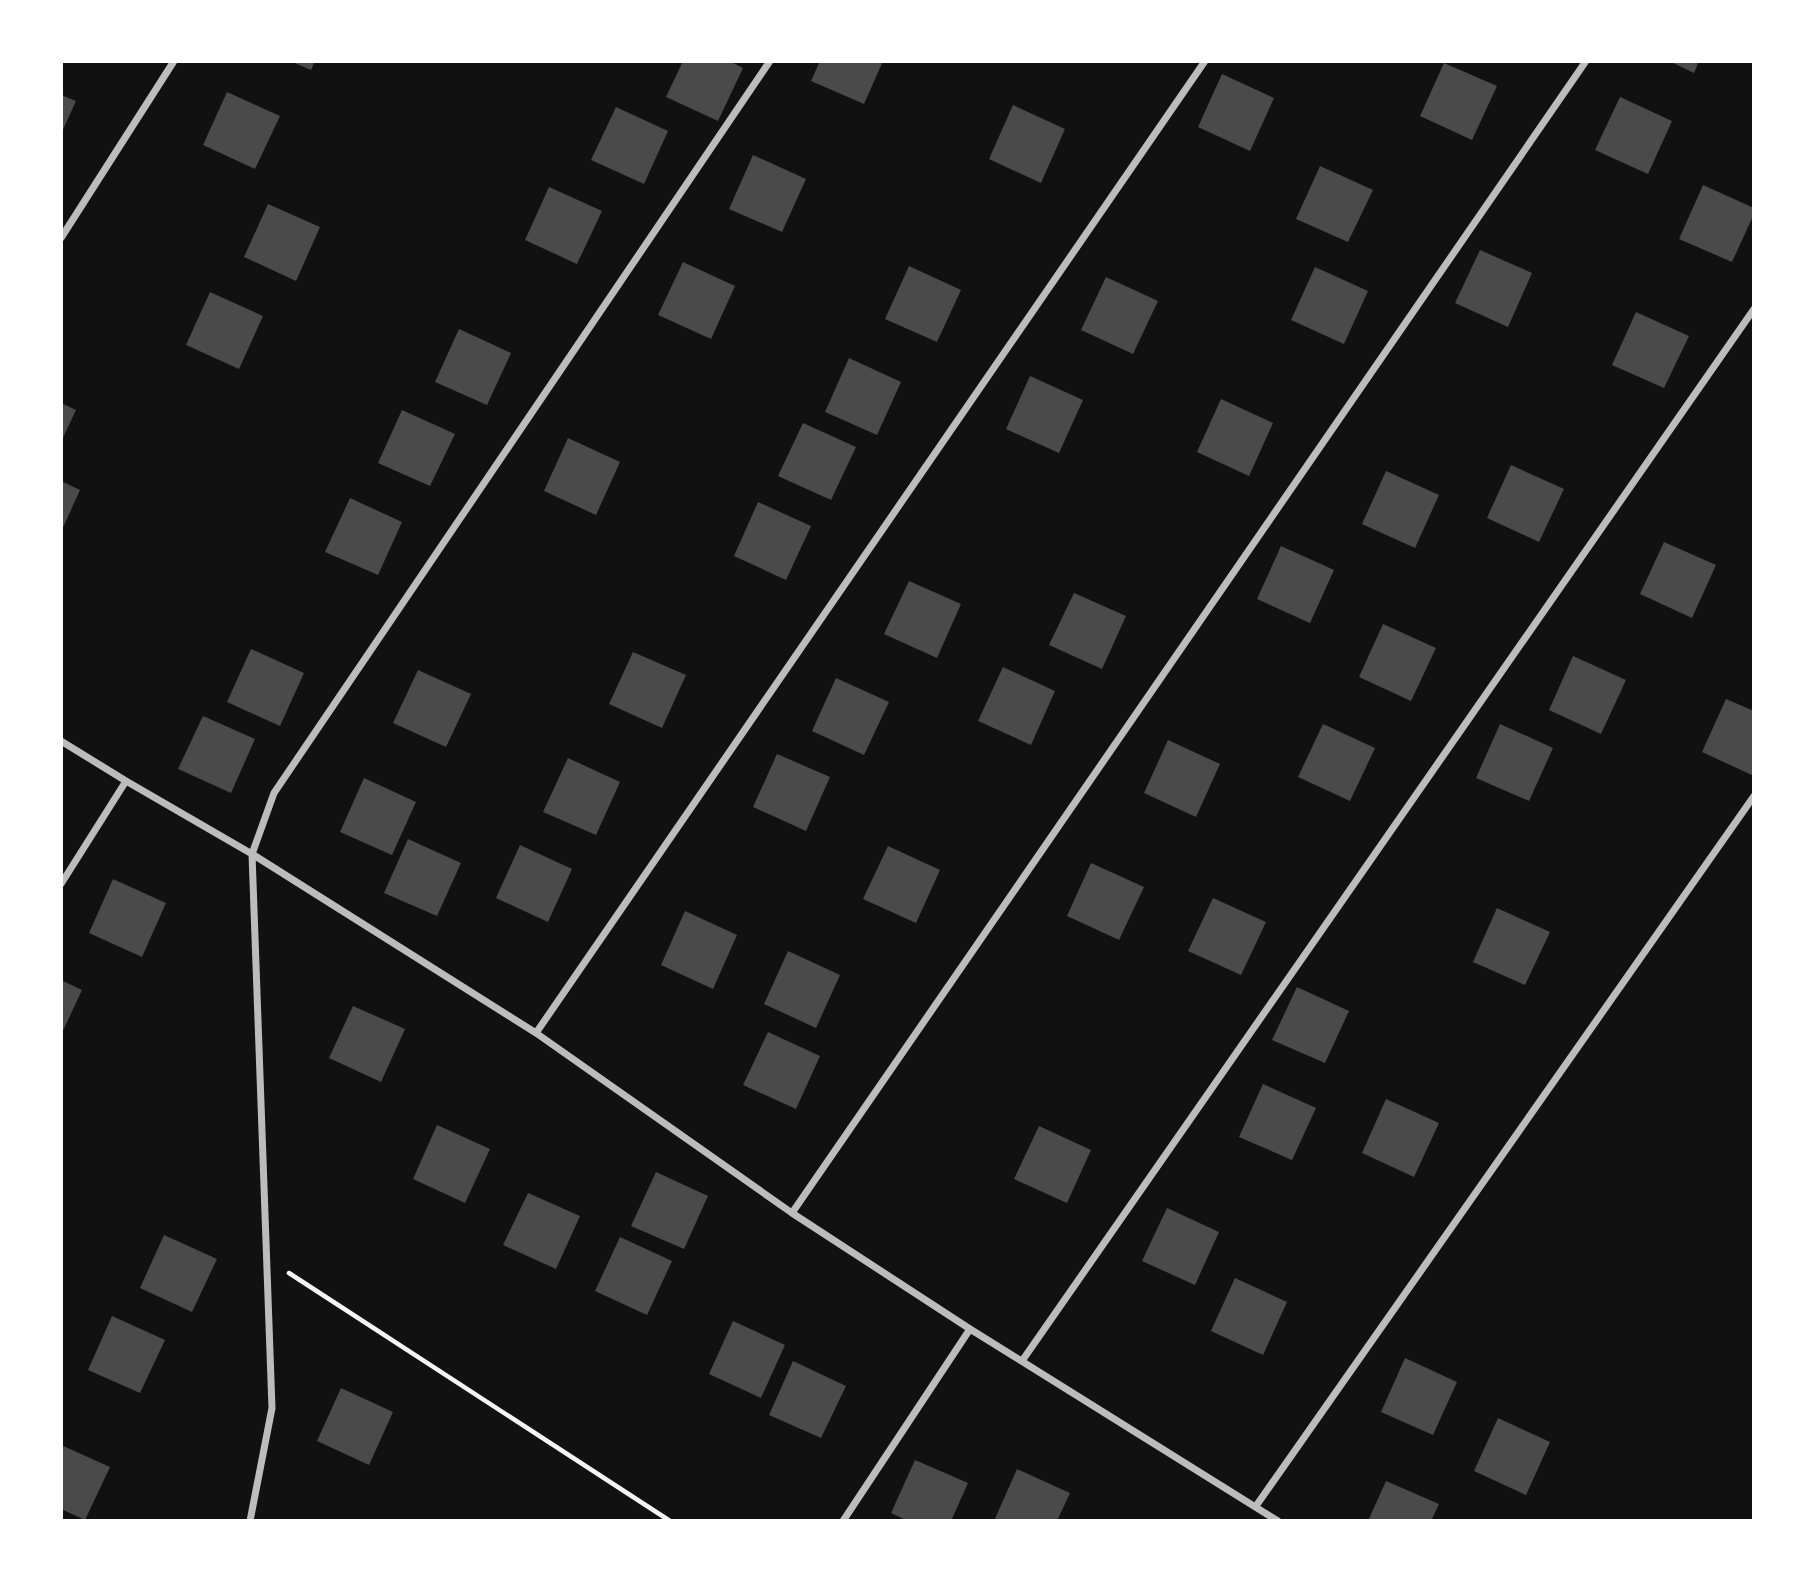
<svg xmlns="http://www.w3.org/2000/svg" width="1815" height="1582" font-family="'Open Sans',sans-serif">
<rect width="100%" height="100%" fill="#111"/>
<path fill="#4a4a4a" d="M290 61H315L311 70Z
M683 61H729L743 68 718 121 666 97Z
M820 61H883L864 104 811 81Z
M1669 61H1699L1694 73Z
M1444 63 1497 86 1472 140 1420 116Z
M1222 74 1274 98 1250 151 1198 127Z
M227 92 280 116 255 169 203 145Z
M61 95 76 101 61 134Z
M1620 97 1672 121 1648 174 1595 150Z
M1013 105 1065 129 1041 183 989 159Z
M616 107 668 131 644 184 591 160Z
M753 155 806 179 782 232 729 209Z
M1320 166 1373 190 1348 242 1296 219Z
M1703 185 1754 208V214L1732 262 1679 239Z
M549 187 602 211 577 264 525 240Z
M268 204 320 227 296 281 244 257Z
M1480 250 1532 273 1508 327 1455 303Z
M683 262 735 286 711 339 658 315Z
M909 266 961 290 937 342 885 319Z
M1315 267 1368 291 1344 344 1291 320Z
M1106 277 1158 301 1133 354 1081 330Z
M210 292 263 316 239 369 186 345Z
M1636 312 1689 336 1664 388 1612 365Z
M459 329 511 353 487 405 435 382Z
M849 358 901 382 877 435 825 412Z
M1030 376 1083 400 1059 453 1006 429Z
M1221 399 1273 423 1249 476 1197 452Z
M61 403 76 410 61 442Z
M402 410 455 434 430 486 378 463Z
M803 423 856 447 831 500 778 476Z
M568 438 620 462 596 515 544 491Z
M1511 465 1564 489 1539 542 1487 518Z
M1386 471 1439 495 1415 548 1362 524Z
M61 481 80 490 61 532Z
M350 498 402 522 378 575 325 552Z
M758 502 811 526 786 580 734 556Z
M1664 542 1716 565 1692 618 1640 594Z
M1281 546 1334 570 1310 623 1257 599Z
M909 581 961 604 937 658 884 634Z
M1074 593 1126 616 1102 669 1049 645Z
M1383 624 1436 648 1411 701 1359 677Z
M251 649 304 673 280 726 227 702Z
M633 652 686 675 662 728 609 704Z
M1573 656 1626 680 1601 734 1549 710Z
M1003 667 1055 691 1031 745 978 721Z
M418 670 471 694 446 747 393 723Z
M836 678 889 702 864 755 812 731Z
M1726 699 1754 711V776L1702 752Z
M203 716 255 739 231 793 178 769Z
M1323 724 1375 748 1350 801 1298 777Z
M1500 724 1553 748 1529 801 1476 778Z
M1168 740 1220 764 1196 817 1144 793Z
M777 754 830 777 806 831 753 807Z
M568 758 620 782 596 835 543 812Z
M364 778 416 802 392 855 340 832Z
M408 839 461 863 437 916 384 893Z
M520 845 572 869 548 922 496 898Z
M888 846 940 870 916 923 863 899Z
M1091 863 1144 887 1119 940 1067 916Z
M113 879 166 903 142 957 89 933Z
M1213 898 1266 922 1241 975 1188 951Z
M1497 908 1550 932 1525 985 1473 962Z
M685 911 737 935 713 989 661 965Z
M788 951 840 975 816 1028 764 1004Z
M61 980 82 990 61 1035Z
M1297 987 1349 1011 1325 1063 1272 1040Z
M353 1006 405 1029 381 1082 329 1058Z
M768 1032 820 1056 796 1109 743 1085Z
M1263 1084 1316 1108 1292 1160 1239 1137Z
M1386 1099 1439 1123 1414 1177 1362 1153Z
M437 1125 490 1149 465 1203 413 1179Z
M1039 1126 1091 1150 1067 1203 1014 1179Z
M656 1172 708 1196 684 1249 631 1226Z
M528 1193 580 1216 556 1269 503 1245Z
M1167 1208 1219 1232 1195 1285 1142 1261Z
M164 1235 217 1259 192 1312 140 1288Z
M620 1237 672 1261 647 1315 595 1291Z
M1235 1278 1287 1302 1263 1355 1211 1331Z
M112 1316 165 1340 140 1393 88 1370Z
M733 1321 785 1345 761 1398 709 1374Z
M1405 1358 1457 1382 1433 1435 1381 1412Z
M793 1361 846 1386 821 1438 769 1415Z
M341 1388 393 1412 369 1465 317 1441Z
M1498 1418 1550 1442 1526 1495 1474 1471Z
M61 1445 110 1467 85 1520 61 1509Z
M915 1460 968 1483 951 1521H908L891 1513Z
M1017 1469 1070 1493 1057 1521H994Z
M1386 1481 1439 1504 1431 1521H1368Z"/>
<g fill="none" stroke-linecap="round" stroke-linejoin="round">
<path stroke="#f5f5f5" stroke-width="4.5" d="M289 1273 670 1521"/>
<path stroke="#bcbcbc" stroke-width="7" d="M61 238 174 61
M61 741 126 781 252 854 536 1033 792 1213 970 1329 1278 1521
M61 884 126 781
M536 1033 1205 61
M792 1213 1586 61
M1022 1361 1754 309
M1256 1506 1754 796
M250 1521 272 1408 252 854 274 793 770 61
M843 1521 970 1329"/>
</g>
<rect width="1815" height="1582" fill="none" stroke="#ffffff" stroke-width="126"/>
</svg>
